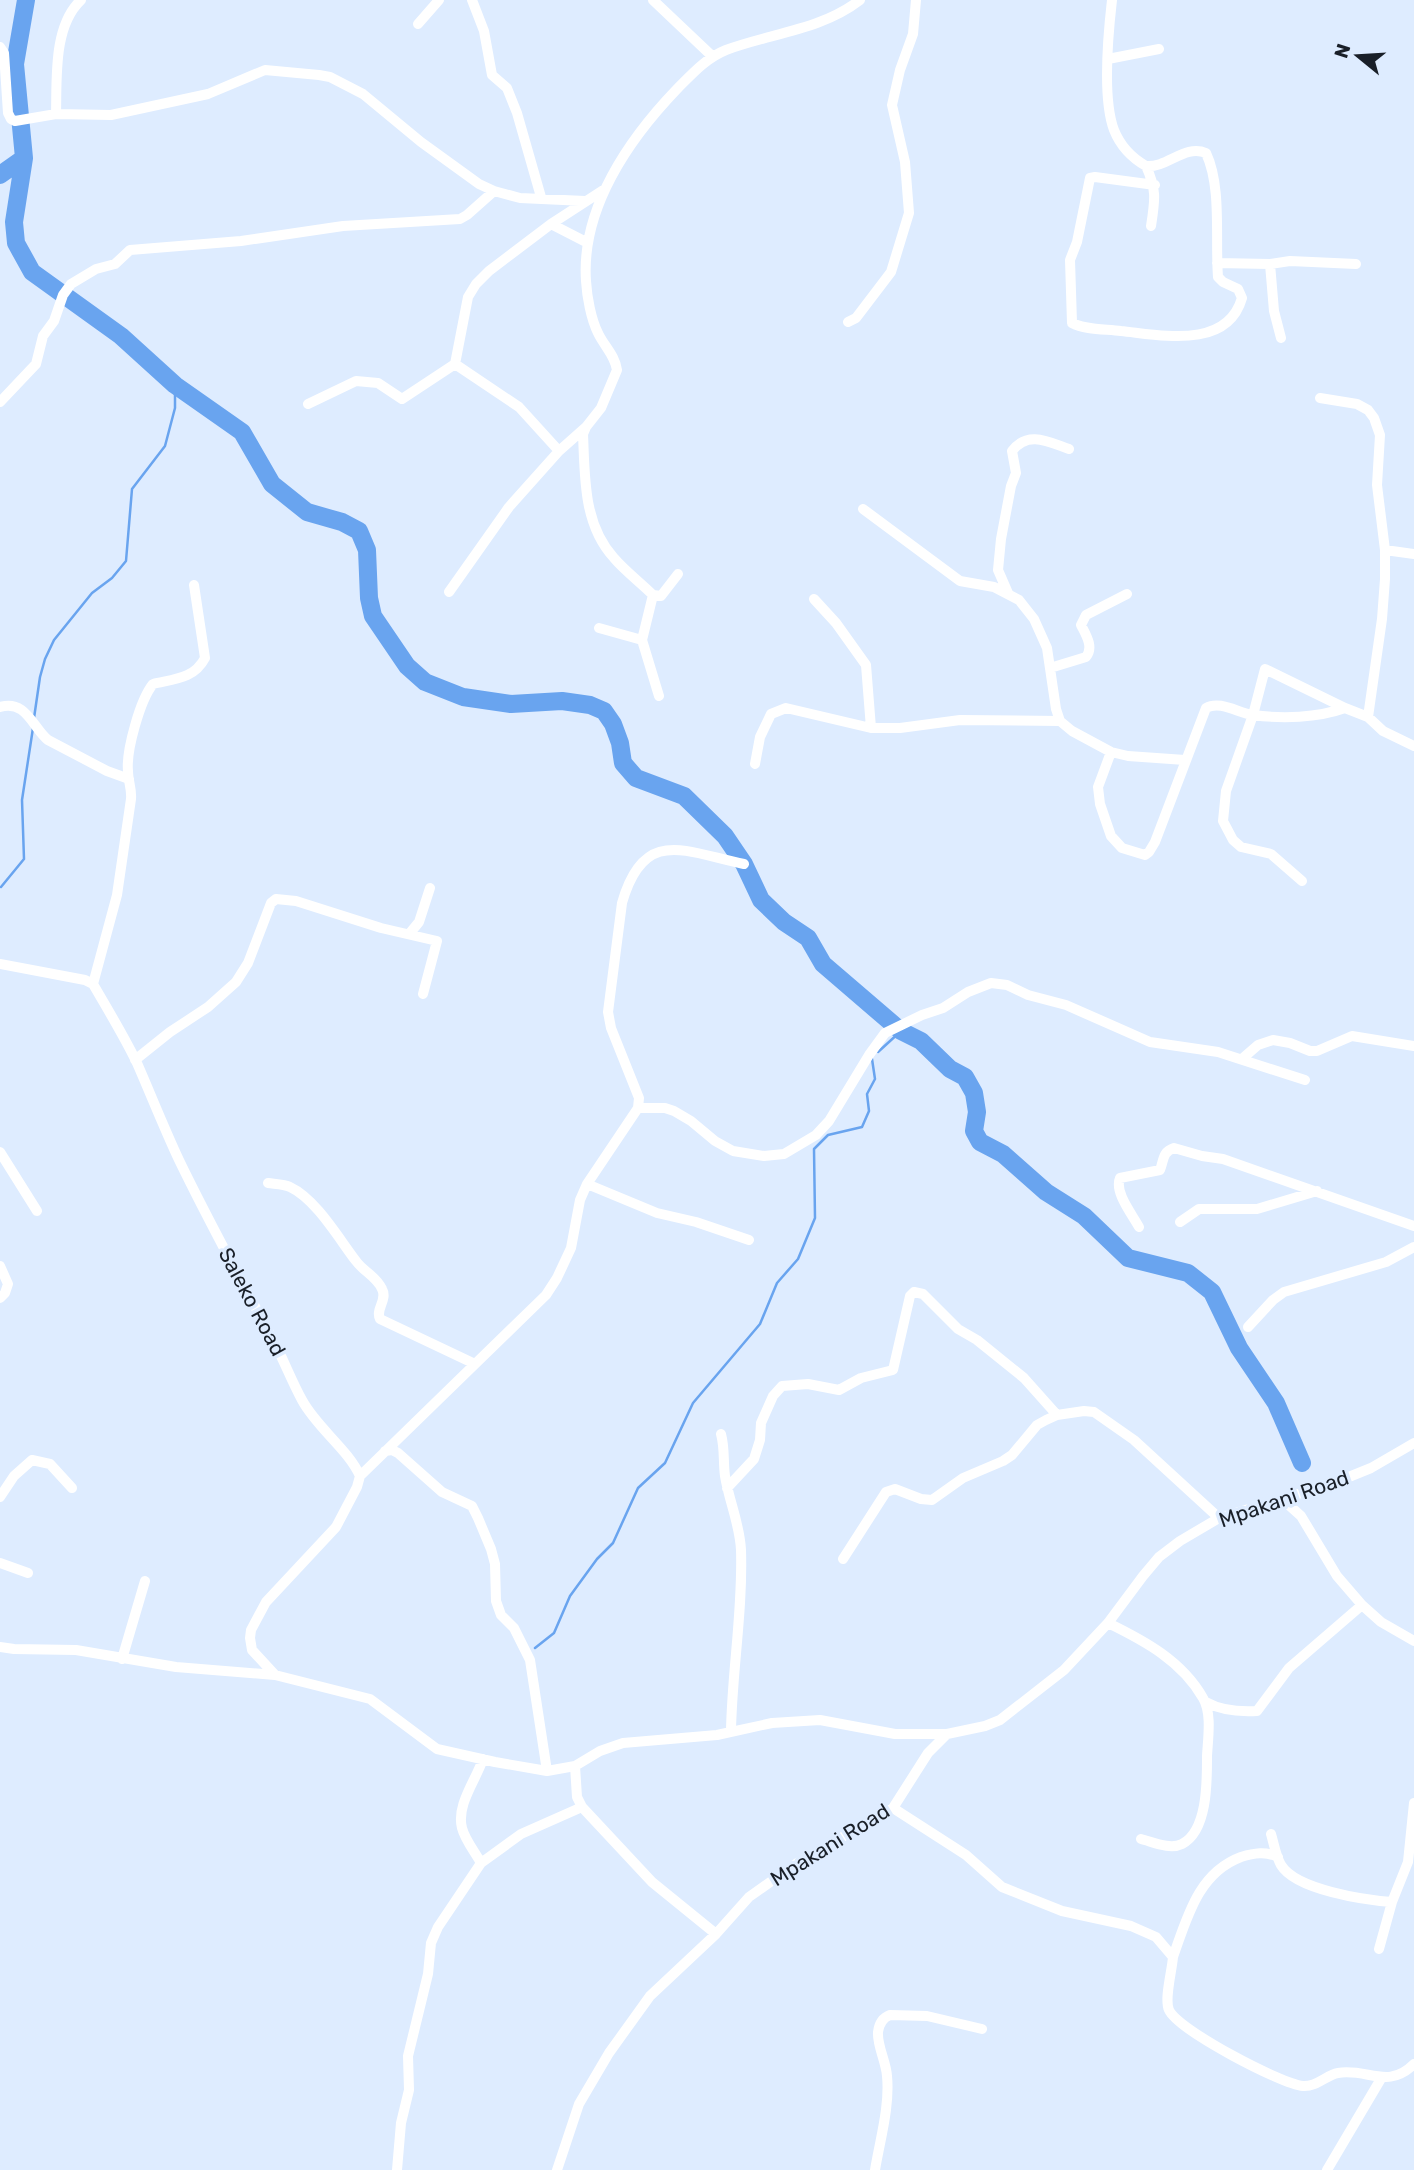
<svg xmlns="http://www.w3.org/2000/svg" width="1414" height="2170" font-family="Rubik,sans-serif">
<rect width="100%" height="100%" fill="#deecff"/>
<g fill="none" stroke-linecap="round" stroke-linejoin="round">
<path stroke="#69a4ef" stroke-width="2.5" d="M34 718 40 677 45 659 54 640 92 593 112 578 126 561 132 489 165 446 175 408V385
M1 887 24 859 22 800 33 728
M878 1052 901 1031
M535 1648 554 1633 570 1596 597 1559 613 1543 638 1488 665 1463 693 1403 760 1324 777 1283 798 1259 815 1218 814 1149 828 1135 862 1127 869 1111 867 1094 875 1079 872 1059"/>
<path stroke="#69a4ef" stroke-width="18" d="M26 0 15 64 24 158 14 222 16 243 32 272 121 336 175 385 242 432 272 484 307 512 342 522 359 531 367 550 369 598 373 616 407 666 425 682 463 697 511 704 562 701 590 705 604 711 613 724 620 743 623 763 636 778 684 796 725 836 744 864 761 900 784 922 808 938 823 964 901 1031 921 1041 950 1069 965 1077 974 1093 977 1112 974 1131 980 1142 1003 1154 1046 1192 1084 1216 1128 1258 1188 1273 1212 1292 1239 1348 1276 1403 1302 1463
M0 175 24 158"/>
<path stroke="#fff" stroke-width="10" d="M472 0 484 31 492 75 507 88 517 113 541 197
M653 0 712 56
M1112 0C1108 35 1102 98 1114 130 1120 145 1132 158 1146 166 1167 168 1185 144 1206 153 1222 187 1215 239 1218 277L1223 282 1238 289 1242 298C1227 350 1161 335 1121 331 1106 329 1085 330 1072 323L1070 260 1077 242 1090 178 1095 177 1155 185
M418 24 439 0
M0 47 4 53 8 113 11 119 15 121 56 114 111 115 208 94 265 70 319 75 330 77 363 94 421 142 479 184 494 191 520 198 585 201
M1108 59 1159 49
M56 114C57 79 53 26 81 0
M1146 166C1157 190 1155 200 1151 226
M551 224 588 243
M1217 263 1270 264 1274 311 1281 338
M1270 264 1290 261 1356 264
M848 322 856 318 891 272 909 213 905 162 892 105 900 70 913 34 916 0
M455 364 519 407 559 451
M1320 398 1357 404 1368 410 1374 418 1380 435 1377 485 1385 550V579L1382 619 1368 717 1383 731 1414 746
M0 402 36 364 43 336 54 321 63 295 71 284 96 269 115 264 130 250 241 241 343 226 460 219 467 215 494 191
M308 404 356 381 378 383 402 399 455 364 468 297 476 284 489 271 551 224 605 189
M863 509 960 581 994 587 1019 600 1034 619 1047 648 1056 709 1060 721 1072 731 1111 752 1128 756 1185 760
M1385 550 1414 554
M678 574 661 596 653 595C640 582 625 571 614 558 583 524 585 477 583 434L586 427 601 408 617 370C615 355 604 346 598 333 591 319 587 297 586 281 581 208 629 139 677 89 692 74 706 58 726 50 772 33 821 30 860 0
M449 592 509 507 559 451 586 427
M1008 593 998 570 1001 539 1011 486 1016 473 1012 451C1028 430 1049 442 1069 449
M653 595 642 640 659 696
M814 599 836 623 866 665 871 728
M599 628 642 640
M1050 668 1086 657C1094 647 1086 635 1081 625L1086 615 1127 594
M0 707C26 699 33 728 48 740L107 771 129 779
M1111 752 1098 787 1100 804 1111 836 1122 848 1145 855 1149 852 1155 842 1206 708C1220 700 1238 713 1253 715 1282 719 1317 718 1345 708
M755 764 760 737 771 714 786 708 871 728H900L960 720 1060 721
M1302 881 1271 854 1241 847 1233 840 1223 821 1226 791 1253 715 1265 669 1345 708 1368 717
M410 933 419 922 430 888
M0 964 85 980 93 984C108 1010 124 1036 137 1063 151 1095 164 1128 179 1160 208 1220 240 1279 272 1338 283 1358 291 1380 302 1400 317 1428 348 1449 360 1476L357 1487 336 1527 266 1602 251 1630 250 1638 252 1650 275 1675
M93 984 117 895 131 799C132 789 128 781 128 771 126 751 140 700 153 684 174 679 194 679 205 658L194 585
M1243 1058 1258 1045 1273 1040 1290 1043 1310 1051H1317L1352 1036 1414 1046
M135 1060 170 1032 208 1007 236 982 248 963 271 903 276 899 296 901 381 928 437 941 423 994
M638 1108H665L674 1111 691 1121 715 1141 733 1151 764 1156 784 1154 816 1135 829 1121 869 1055 885 1033 922 1015 943 1008 968 992 991 983 1007 985 1028 995 1066 1005 1150 1042 1218 1052 1305 1080
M0 1152 37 1211
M268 1183C275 1184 284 1184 290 1187 316 1199 339 1239 356 1261 363 1271 377 1277 382 1289 388 1300 375 1309 380 1319L475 1364
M587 1184 657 1213 696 1222 749 1240
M1180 1222 1199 1209H1257L1317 1191
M1139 1227C1132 1214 1114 1192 1120 1178L1160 1170C1164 1160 1162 1152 1174 1148L1202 1156 1223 1159 1414 1226
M0 1266 8 1284 5 1293 0 1298
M1248 1327 1273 1300 1284 1292 1386 1262 1414 1247
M721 1434C725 1449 723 1462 725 1476 729 1501 740 1525 741 1550 743 1611 732 1671 731 1731
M385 1451 392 1450 398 1453 442 1492 472 1506 478 1518 491 1549 495 1564 496 1601 501 1615 514 1628 530 1660 547 1771
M360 1476 546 1295 557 1278 571 1248 580 1200 587 1184 638 1108 639 1098 611 1028 608 1012 622 903C644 826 685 852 744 864
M727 1488 754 1459 760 1440 761 1423 773 1396 782 1386 808 1384 839 1390 861 1378 893 1370 910 1296 914 1292 923 1294 958 1329 977 1340 1024 1378 1057 1415
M0 1497 14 1476 32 1460 50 1464 72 1488
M1281 1498 1301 1516 1337 1576 1362 1605 1381 1622 1414 1641
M843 1559 886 1492 895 1489 921 1499 932 1500 963 1478 1003 1461 1012 1455 1037 1425 1046 1420 1057 1415 1084 1411 1094 1412 1134 1440 1219 1518
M0 1563 28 1573
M1108 1623C1145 1641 1182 1661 1203 1698 1212 1713 1208 1738 1207 1756 1207 1780 1208 1831 1182 1844 1170 1850 1153 1842 1141 1839
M0 1647 14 1649 76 1650 176 1667 275 1675 370 1699 437 1749 495 1762 547 1771 575 1766 600 1751 623 1743 717 1735 772 1723 820 1720 895 1734H947
M122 1659 145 1581
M1206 1702C1222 1711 1239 1712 1257 1711L1289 1668 1362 1605
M575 1766 577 1797 582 1807 652 1882 716 1934
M893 1808 966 1855 1002 1887 1062 1911 1131 1926 1156 1937 1173 1957C1172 1971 1164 1999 1169 2010 1178 2030 1281 2084 1303 2086 1317 2087 1326 2075 1338 2073 1368 2068 1388 2090 1414 2064
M1271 1834C1274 1844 1276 1857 1281 1865 1296 1890 1365 1900 1392 1902
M481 1863C475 1852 465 1840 462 1828 456 1805 476 1780 483 1759
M1379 1949 1392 1902 1408 1862 1414 1803
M1173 1957C1187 1918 1198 1873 1241 1857 1254 1853 1266 1851 1278 1857
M397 2170 401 2123 409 2090 408 2056 428 1974 431 1943 438 1927 481 1863 521 1834 582 1807
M557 2170 579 2104 609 2053 650 1996 716 1934 749 1897 797 1863 893 1808 928 1753 947 1734 985 1726 1000 1720 1064 1670 1108 1623 1143 1576 1159 1557 1180 1541 1219 1518 1334 1483 1371 1468 1414 1443
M875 2170C880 2140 890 2106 887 2076 886 2061 877 2046 878 2032 879 2024 882 2018 890 2015L927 2016 982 2029
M1327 2170 1382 2077"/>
</g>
<g text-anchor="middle" stroke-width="7" stroke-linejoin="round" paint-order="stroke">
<g font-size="21" fill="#191f28" stroke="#deecff">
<text transform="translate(252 1302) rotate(62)" y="7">Saleko Road</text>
<text transform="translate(1284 1499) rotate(-19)" y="7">Mpakani Road</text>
<text transform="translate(830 1845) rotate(-32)" y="7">Mpakani Road</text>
</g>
</g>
<g transform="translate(1358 56) rotate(288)" stroke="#deecff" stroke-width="5" paint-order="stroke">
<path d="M0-5L12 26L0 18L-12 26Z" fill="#191f28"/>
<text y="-10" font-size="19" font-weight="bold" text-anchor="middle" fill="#191f28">N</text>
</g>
</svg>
